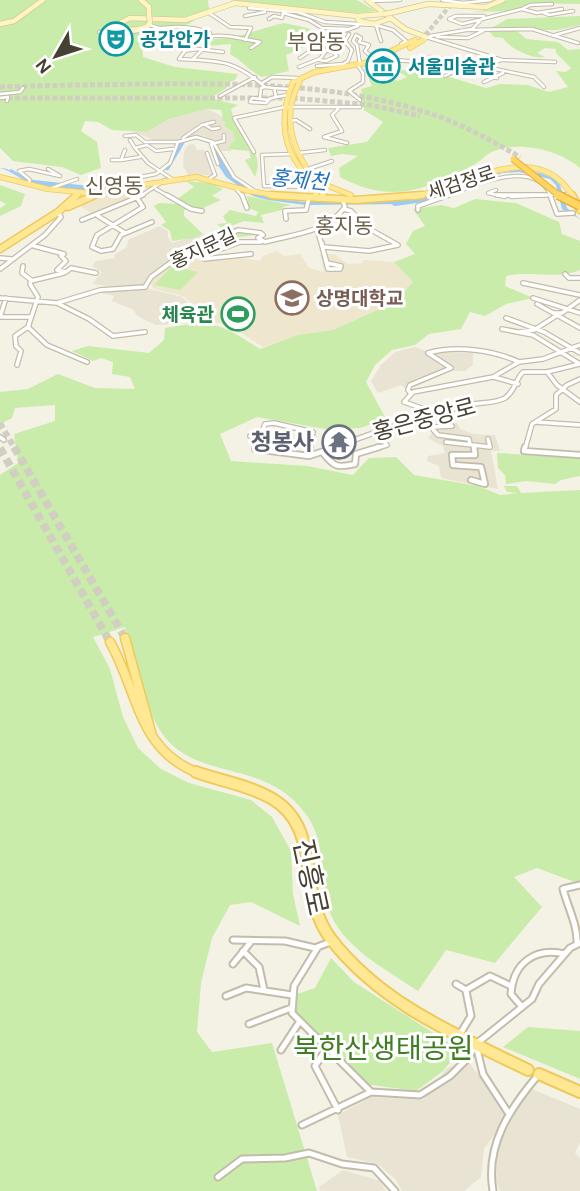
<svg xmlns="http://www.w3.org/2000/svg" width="580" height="1191" font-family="Karla,'Noto Sans KR',sans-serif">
<rect width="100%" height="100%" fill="#f4f1e5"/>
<path fill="#e9e3d3" d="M207 109 224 117 226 127 232 131 235 139 230 150 233 151H221L215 141 204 136H185L177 141H156L132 131 147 132 169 119Z
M194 144 197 150H204L213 175H188L183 166 184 152 188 145Z
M160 226 168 231V237L172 243 205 234 212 237 187 247 182 252 185 257 168 263 144 286 121 287H142L182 297 194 309 192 319 172 324 156 325 147 321 136 315 134 310 112 301 114 296 101 293 105 288 115 287 92 284 102 272 92 266 96 261 115 258 114 255 127 247 128 240Z
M415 347 426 351 438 347 442 352 473 353V365L465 371H451L408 390 401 385 378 393 371 381 381 365 395 352Z
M457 423 460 429 473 434 495 435 500 451H491L498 489 441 478 439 466 427 461 428 456 445 453 443 446 428 438 432 433 428 426Z
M468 1061 508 1115 484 1149 481 1177 464 1191H402L396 1180 378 1164 347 1157 338 1115 371 1097 423 1100 447 1068Z
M532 1089 580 1109V1142L575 1153 580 1158V1191H500L496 1181 498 1148 516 1110Z
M343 1170 380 1181 386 1191H320L319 1187Z"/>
<path fill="#eee7ce" d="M133 188 141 194 111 210 94 215 79 205 101 194Z
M276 251 285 256 300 254 309 268 324 272 320 254H334L348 264 363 263V260L394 262 413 282 395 302 333 330 297 335 263 347 229 325 199 319 198 309 183 296 154 289 149 282 168 264 188 257 202 261 235 257 260 261 263 256Z"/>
<path fill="#caecaa" d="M0 0H208L209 9 189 24 149 36 142 43 143 57 175 67 238 74 235 80 225 84 227 88 210 98 238 105 231 109C234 116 231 119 236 125 248 140 264 156 255 177L245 160 251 158 249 151 228 149 235 139 232 131 224 126 226 123 221 120 223 117 221 110 207 109 169 119 147 132 112 130 98 122 85 121 81 131 97 142 101 168 81 175 62 167 13 161 0 148Z
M230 0H357L376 11 358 13Z
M507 0H580V4L530 3 511 11 472 12 493 9 437 7C458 4 489 16 507 0Z
M580 16V25L558 30H516L526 39 558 42 568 50 580 49V168C559 150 520 141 494 151 486 154 480 162 472 166 423 191 391 204 340 177L339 168 358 156 343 154 331 156 328 148 367 142 383 122 364 110 361 89 372 86 366 72H374L398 81 407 77 398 71 419 68 486 88 500 84 528 85 549 92 568 87 556 71 566 72 571 68 556 53V49L545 48 537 53 545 57C533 60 509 48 503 38L494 37 488 30 507 19Z
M284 23 307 28 322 35 300 49 286 55 289 71 262 77C249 71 243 61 230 54L231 44 208 46 212 39C238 40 259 28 284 23Z
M186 181 210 183 223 189 212 196 221 200 199 210H184V216L203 234 194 238 172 241 170 231 161 225 166 222 154 206 159 203 177 204V199L194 187Z
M0 185 25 194 21 206 0 216V208L6 204 0 201Z
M247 196 291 205 283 207 282 210 261 215 264 223 244 221 228 227 257 233 255 235 233 238 218 231 222 229 217 224 227 223 223 216 230 210 256 216 258 212 249 208Z
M475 199 516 203 559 222 562 234 580 241V270C557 280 529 270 506 276L505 286 533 298 506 304 485 316 470 312 461 329 429 334 415 345 392 350 375 365 366 382 386 419 360 428 325 429 257 417 220 434 231 461 307 466 353 475 369 458 396 457 414 475 478 486 500 495 518 493 507 492 504 486H517L521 493 580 490V884L537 868 514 877 542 907 495 963 446 950 418 991C384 968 335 944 326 900 320 870 325 838 305 813 265 759 198 781 164 736 144 710 135 660 125 627L93 637 110 669 123 717 138 748 161 769 189 783 251 800 272 817 291 851 293 894 300 926 251 902 230 905 212 938 201 983 197 1032 212 1052 272 1043 317 1191H0V475L18 463 14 434 55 421V405L15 408 12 418 0 424V392L28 389 58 374 95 388 135 389 130 377 112 374 113 362 101 358 93 361 72 351 88 346 149 353 164 340 165 328C212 319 220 323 260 349L297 335 333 330 395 302 413 282 394 262 415 254 406 244 413 231 425 226 413 209 441 205 454 208Z
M172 266 198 272 180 290 154 285Z
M497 453 580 458V476L561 480 555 484 526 481 506 484 505 475 498 468Z
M331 958 354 982 460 1050 443 1071 416 1091 365 1084 293 1009 297 994 315 988Z
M528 1027 580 1031V1079L503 1047Z"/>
<path fill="#9ccbf6" d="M197 137 214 144 218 161 232 178 268 198 305 202 418 201 487 175 518 170 540 173 553 178 560 185 567 208 580 219 562 209 556 185 550 179 519 172 502 173 428 200 403 204 305 205 268 200 253 196 226 177 216 162 210 144C170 125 184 165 155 175 121 187 63 197 28 182 18 178 12 171 0 168 11 168 17 176 28 181 59 195 119 187 150 176 178 165 166 143 197 137Z"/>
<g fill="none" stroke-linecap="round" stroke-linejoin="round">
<path stroke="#9ccbf6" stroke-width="2" d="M11 170 27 180"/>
<path stroke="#9ccbf6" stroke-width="4.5" d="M214 146 228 175 240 184
M167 168 183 141
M31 182 87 188 115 184"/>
<path stroke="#9ccbf6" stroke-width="6" d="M395 203 431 198"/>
<path stroke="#d1cec2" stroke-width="4.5" stroke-dasharray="4.5 2.5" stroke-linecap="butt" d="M421 40 455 0"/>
<path stroke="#d1cec2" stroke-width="6" stroke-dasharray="6 3.5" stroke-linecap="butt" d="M0 423 15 449"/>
<path stroke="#d1cec2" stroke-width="8" stroke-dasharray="8 4.5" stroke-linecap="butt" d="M14 447 125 638
M0 448 110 642"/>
<path stroke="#d1cec2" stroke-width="5" stroke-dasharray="5 2.5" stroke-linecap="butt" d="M0 87C48 85 96 85 144 84 241 83 341 83 434 115 464 125 492 141 520 157
M0 98H292L370 105 420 116"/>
<defs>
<path id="street-far3" d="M442 0 463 3 491 0
M369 1 400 0
M552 4 530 5 522 9 537 13 562 9
M249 8 296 12
M295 11 325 22 375 25
M211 12 209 13 230 27 251 28 245 40
M283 13 309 20 322 28 350 29
M544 13 549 15 573 11
M245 16 265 12
M269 19 274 16 282 18 283 13
M479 20 462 24 449 19 456 16H484
M150 25 170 32
M464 30 532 29 578 43
M99 32C137 37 174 18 210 33
M356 35 361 38 359 42 369 45 365 51 373 58
M356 35 353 41 357 45 360 64
M555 35 580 28
M430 36 472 29 482 19 522 9
M426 37 502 60 555 62
M437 37 468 38 483 31
M381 41 376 25 393 30 406 41 401 44
M327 42 347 44
M321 45 318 48 333 52 337 56 326 61 319 60 326 51
M170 48H184
M251 48 260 42C226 36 201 26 179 59 219 61 233 59 265 87L261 88 260 98
M184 51 197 49 223 52
M300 58 335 34 358 26
M383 59 419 62 497 78
M192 60 207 45 203 41
M501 60 492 63 490 68 534 77 544 87
M419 61 431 57 456 61
M393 62 395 68 390 71 393 74
M343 64 348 61 352 50 345 41 349 34
M317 66 344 64
M299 67 319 59
M359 67 363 73V82L349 91 360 100
M445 76 455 71
M484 82 503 73
M262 83 272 77 297 78
M265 87 274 88 276 97 269 99
M274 88 289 89
M0 94 20 92 23 88
M220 96 255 77
M276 97 288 95
M0 98 8 97 7 101
M252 98 269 100 266 103 250 102Z
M338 109 332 115 342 131 324 137 347 143
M290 121 296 120 310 129
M205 125 212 129 219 128
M125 136 136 135 145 142H177
M183 138 202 125 214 122
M130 140 135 148 147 145 156 151 173 149
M135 148 148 163 172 179
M125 150 121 160 140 157
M254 152 234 118 285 107H360
M207 153 215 175 210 178
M298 153 325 150
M292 154 262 155 264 186 316 187
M112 160H121
M218 164 211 144 224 141V135
M308 169 332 161
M28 185 30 180 19 171 29 169 60 176 48 169
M89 187 156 174 170 163 178 142 196 137 213 142 234 177 258 193
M49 189 77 179
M156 189 170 197
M237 190 243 197
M496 190 488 193 505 197
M139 197 165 180
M445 197C471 186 536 156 551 197
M511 197 567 194"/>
<path id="street-far2" d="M167 195 191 209 202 211
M242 195 247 208
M497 195H546
M550 195 557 214 573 213
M137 198 143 207 97 235 92 247 101 251 113 249 121 235 152 222
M418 210V206L449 195
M98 216 125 233
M286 219 285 211 306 210 309 198
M82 220 143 195
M317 229 322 246
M322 243V246
M34 246 64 254 61 256 66 261 57 270 66 272 71 268 96 273
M322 246 327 263 341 266 340 269H328Z
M324 247 369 251 398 245 366 227 351 211 344 209
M207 254 240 242H261
M207 254 204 259 251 254
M0 258 11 259
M23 266 22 273 31 280 30 284 38 297 28 327 47 345 87 362
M0 269 45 235 61 217 58 212
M565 274 569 278H580
M31 281 64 273
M523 283 580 295
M0 298 57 303 89 319 113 336 145 332
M533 298 580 313
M57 303 100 290 145 287 151 277 173 261 238 230 261 233 263 235 258 238 265 242C294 234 326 233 345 207L342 198
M537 304 580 328
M554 313H562L580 300
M0 317H31
M0 317 6 298
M506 318 544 332 580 353
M502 329 533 335 580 364
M519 332 534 330 556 316
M17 365 21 351 16 346 15 336 28 327
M547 372 557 385 580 402
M494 377 518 384
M411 394 408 390 410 385 451 368 428 353C456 345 493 350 519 362
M432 416 424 409 404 402 413 392 493 377 519 362 543 359 580 345
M424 419 438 435 469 439 470 444
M536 422 580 425
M432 427 452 426
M250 436 260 437
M0 437 4 440
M446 442 490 447 488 439
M310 444 260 437 265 424 274 423 313 432 310 449
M332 449C376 430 422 417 468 405 479 402 495 404 505 398 516 390 515 380 523 372H547L580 364
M373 449 387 445 376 432
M525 449 532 424 556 409V395L567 385 580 379"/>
<path id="street-far1" d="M525 447 524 451 580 455
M255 449 309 456 336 447
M323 453C334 467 337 468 355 464L356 454 379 447
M309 456 310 447
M471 480 485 484 481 467 453 465 452 455H475L474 447"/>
<path id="street" d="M233 940 285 941 315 948 330 942
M577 944C578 926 568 908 563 889L580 885
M318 947 294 986 292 1013 371 1092
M243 951 259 967 264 990
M233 964 250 943
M456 984 466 990 490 976 511 986
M226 996 246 988 292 995
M522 1007 511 994C513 963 535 947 565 954
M249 1024 291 1008
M460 1034 471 1016 466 991
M476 1045 483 1074 509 1114
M327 1048 315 1066 338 1110
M281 1050 300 1021
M302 1125 371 1092 420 1095 450 1076 469 1057 476 1044 532 999 539 984 570 948 580 943
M218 1177 242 1159 285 1158 309 1153 342 1164 374 1168 395 1191
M493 1191C485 1145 510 1108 539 1074"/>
<path id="secondary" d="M141 0 149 7V15
M367 0 405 29 426 37 423 40
M390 13 428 4 486 7 503 0
M357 16 359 21 374 24 391 18
M150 22 147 27C137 30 126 32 118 24L130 18 185 20 235 3 357 16 383 14
M0 24 14 21 43 0"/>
<path id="primary-far3" d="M410 48 423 40
M300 81C284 110 289 140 306 167
M0 177 48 189 89 193 196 177 249 191 286 197
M314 177 323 187V197
M321 183 351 195
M75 197 79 193
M91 197 95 195
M317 197C314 183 304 175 297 163 280 139 282 108 293 82L315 72 365 63 415 40
M413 197C462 187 538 135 573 197"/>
<path id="primary-far2" d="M271 195 355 200 422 195
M316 195 317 198
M323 195V198
M572 195 580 210
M68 207 95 195
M0 249 58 212 77 195"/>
<path id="primary-far1" d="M125 638 151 732
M110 642C139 693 138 752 201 774"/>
<path id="primary" d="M196 772C221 781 248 785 271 798 324 828 296 894 331 939 381 1004 457 1035 528 1070
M539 1074 580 1092"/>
</defs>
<use href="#street-far3" stroke="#c3bcaa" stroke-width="4.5"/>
<use href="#street-far2" stroke="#c3bcaa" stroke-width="6"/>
<use href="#street-far1" stroke="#c3bcaa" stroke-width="8"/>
<use href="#street" stroke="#c3bcaa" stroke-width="9"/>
<use href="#secondary" stroke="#d7ca91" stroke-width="6"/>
<use href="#primary-far3" stroke="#edcb5a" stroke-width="6"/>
<use href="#primary-far2" stroke="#edcb5a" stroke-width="9"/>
<use href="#primary-far1" stroke="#edcb5a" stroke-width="11"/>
<use href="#primary" stroke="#edcb5a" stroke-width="14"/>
<use href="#street-far3" stroke="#fff" stroke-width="2.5"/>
<use href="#street-far2" stroke="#fff" stroke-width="3.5"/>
<use href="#street-far1" stroke="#fff" stroke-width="4.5"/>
<use href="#street" stroke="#fff" stroke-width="5"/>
<use href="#secondary" stroke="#fff5c4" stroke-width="4.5"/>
<use href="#primary-far3" stroke="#ffe793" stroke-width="4.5"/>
<use href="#primary-far2" stroke="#ffe793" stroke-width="6"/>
<use href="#primary-far1" stroke="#ffe793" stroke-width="8"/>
<use href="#primary" stroke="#ffe793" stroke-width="10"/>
<defs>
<path id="secondary-bridge" d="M383 14 390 13
M149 15 150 22"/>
<path id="highway-bridge-far1" d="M513 159 561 197"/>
<path id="highway-bridge" d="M558 195 580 206"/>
</defs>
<use href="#secondary-bridge" stroke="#d7ca91" stroke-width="6" stroke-linecap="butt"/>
<use href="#highway-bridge-far1" stroke="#eab029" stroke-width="7" stroke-linecap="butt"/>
<use href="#highway-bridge" stroke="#eab029" stroke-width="10" stroke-linecap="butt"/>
<use href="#secondary-bridge" stroke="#fff5c4" stroke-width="4.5"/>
<use href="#highway-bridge-far1" stroke="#ffd665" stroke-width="5"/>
<use href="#highway-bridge" stroke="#ffd665" stroke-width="7"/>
</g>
<defs>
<symbol id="theatre-ring" viewBox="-11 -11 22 22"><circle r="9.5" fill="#fff" stroke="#0f9aa8" stroke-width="1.5"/><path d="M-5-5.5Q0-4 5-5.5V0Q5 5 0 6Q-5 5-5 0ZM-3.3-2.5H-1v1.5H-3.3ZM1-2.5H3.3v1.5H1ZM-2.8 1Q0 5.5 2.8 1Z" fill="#0f9aa8"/></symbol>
<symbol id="museum-ring" viewBox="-11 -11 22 22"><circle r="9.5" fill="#fff" stroke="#0f9aa8" stroke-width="1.5"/><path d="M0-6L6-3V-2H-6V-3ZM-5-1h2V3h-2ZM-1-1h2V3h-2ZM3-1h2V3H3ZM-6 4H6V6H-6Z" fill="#0f9aa8"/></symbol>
<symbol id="university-ring" viewBox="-11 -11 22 22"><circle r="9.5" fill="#fff" stroke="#8d6e63" stroke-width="1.5"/><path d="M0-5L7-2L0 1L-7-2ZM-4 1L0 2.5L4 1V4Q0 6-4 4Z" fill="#8d6e63"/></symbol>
<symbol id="stadium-ring" viewBox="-11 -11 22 22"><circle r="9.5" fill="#fff" stroke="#2e9e5b" stroke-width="1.5"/><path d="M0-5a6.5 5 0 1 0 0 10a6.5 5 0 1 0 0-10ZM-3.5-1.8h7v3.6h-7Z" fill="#2e9e5b"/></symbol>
<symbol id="temple-ring" viewBox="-11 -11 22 22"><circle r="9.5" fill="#fff" stroke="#6b7280" stroke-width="1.5"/><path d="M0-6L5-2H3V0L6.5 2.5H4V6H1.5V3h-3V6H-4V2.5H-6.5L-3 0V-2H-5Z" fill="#6b7280"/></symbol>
</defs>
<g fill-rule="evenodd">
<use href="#theatre-ring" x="97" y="20" width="38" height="38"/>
<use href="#museum-ring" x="364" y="47" width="38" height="38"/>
<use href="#university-ring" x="273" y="279" width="38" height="38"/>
<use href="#stadium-ring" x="219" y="295" width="38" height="38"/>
<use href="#temple-ring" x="320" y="423" width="38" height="38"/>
</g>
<g text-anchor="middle" stroke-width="6" stroke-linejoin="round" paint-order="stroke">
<g font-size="19" font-weight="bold" fill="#0d838f" stroke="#fff" text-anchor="start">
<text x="140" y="46">공간안가</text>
<text x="408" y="73">서울미술관</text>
</g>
<g font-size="19" fill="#474134" stroke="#fff">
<text transform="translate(461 182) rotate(-18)" y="7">세검정로</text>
<text transform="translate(203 248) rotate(-25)" y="7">홍지문길</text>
</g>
<g font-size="19" font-weight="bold" fill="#785e54" stroke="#fff" text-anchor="start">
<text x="316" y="305">상명대학교</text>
</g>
<g font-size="19" font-weight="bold" fill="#27864d" stroke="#fff" text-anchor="end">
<text x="214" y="321">체육관</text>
</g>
<g font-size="21" fill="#6b604a" stroke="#fff">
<text x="316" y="49">부암동</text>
<text x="114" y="193">신영동</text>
<text x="344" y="233">홍지동</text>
</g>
<g font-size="21" font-style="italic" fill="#2472bc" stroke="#fff">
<text transform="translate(299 180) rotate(5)" y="7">홍제천</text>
</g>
<g font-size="23" fill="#474134" stroke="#fff">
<text transform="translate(424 419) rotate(-15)" y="8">홍은중앙로</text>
</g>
<g font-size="23" font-weight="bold" fill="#5b616d" stroke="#fff" text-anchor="end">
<text x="314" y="450">청봉사</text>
</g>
<g font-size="28" fill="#474134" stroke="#fff">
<text transform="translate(311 877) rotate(78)" y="10">진흥로</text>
</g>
<g font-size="28" fill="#3f7e23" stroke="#fff">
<text x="383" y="1058">북한산생태공원</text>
</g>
</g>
<g transform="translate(56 56) rotate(231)" stroke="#ffffff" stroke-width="5" paint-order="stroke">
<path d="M0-5L12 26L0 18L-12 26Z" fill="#474134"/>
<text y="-10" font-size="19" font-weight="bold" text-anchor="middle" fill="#474134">N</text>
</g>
</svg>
